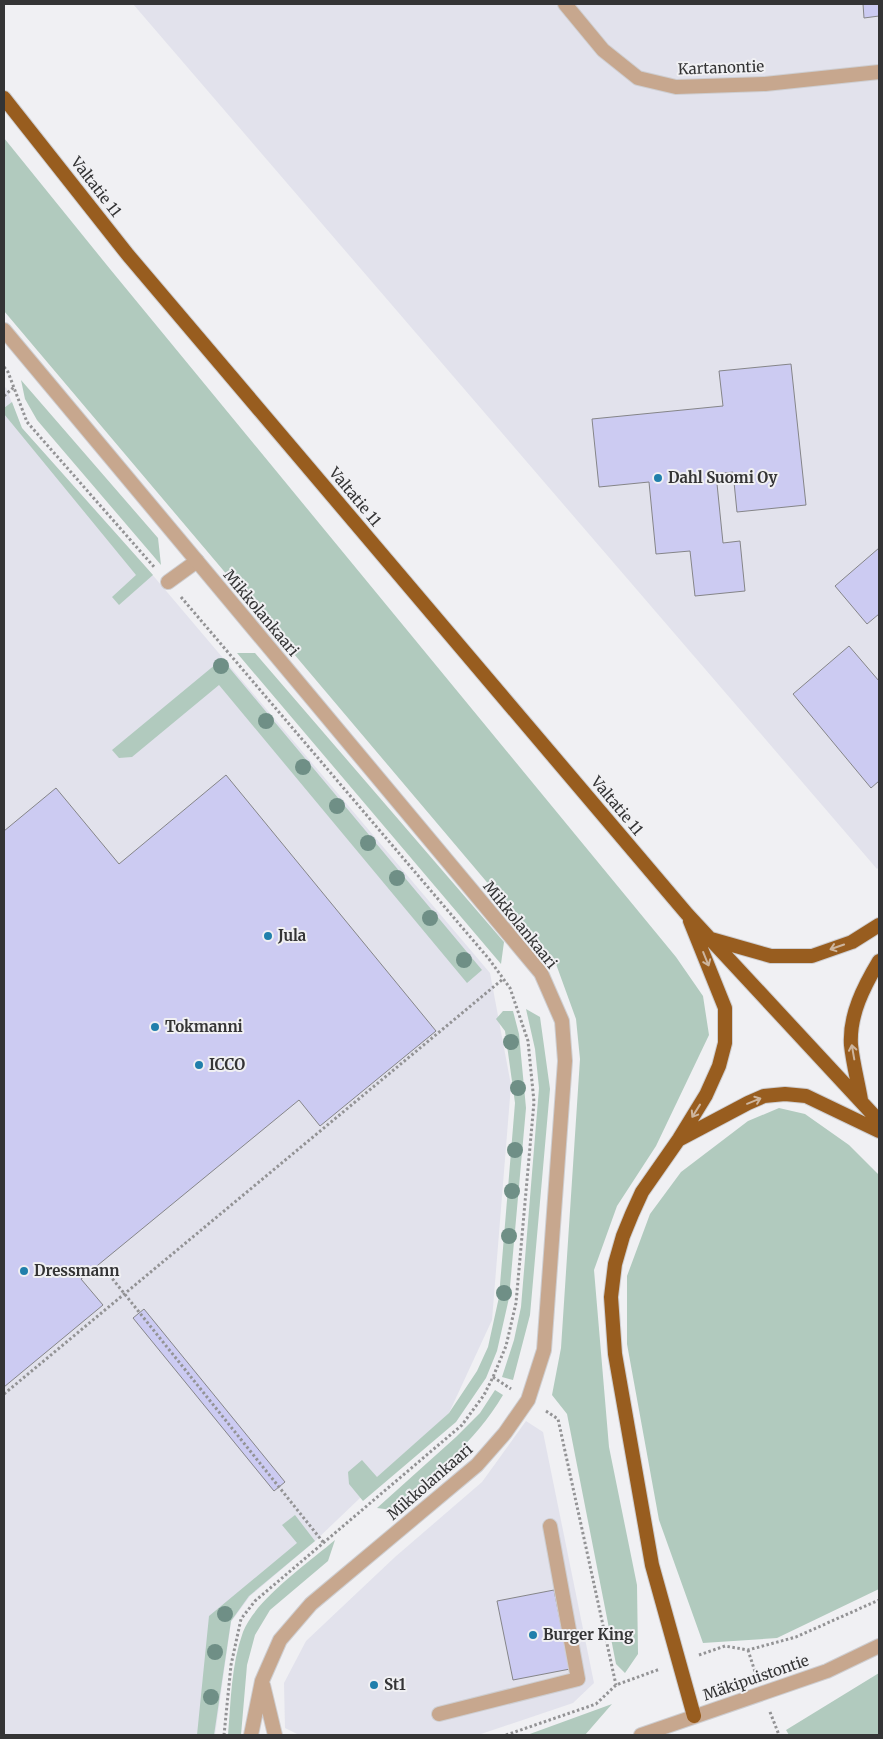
<svg xmlns="http://www.w3.org/2000/svg" width="883" height="1739" font-family="Merriweather,serif">
<rect width="100%" height="100%" fill="#f0f0f3"/>
<path fill="#e2e2ec" d="M133 4H879V867L877 869Z
M6 387 21 427 145 566 490 973 511 1085 492 1320 449 1413 314 1542 250 1596 231 1622 215 1735H4V389Z
M526 1421 543 1432 594 1683 573 1703 478 1735H299L285 1728 284 1683 306 1641 395 1557 482 1482Z"/>
<path fill="#b1cabe" d="M4 138 110 269 676 957 703 996 709 1035 656 1146 617 1206 594 1270 609 1447 637 1585 638 1654 625 1673 616 1664 567 1414 552 1395 561 1348 580 1059 576 1019 556 964 4 311Z
M21 380 158 538 161 565 37 420 25 399Z
M12 402 22 428 153 575 119 605 112 597 136 575 4 414V408Z
M237 653H255L504 942 501 964Z
M222 659 482 970 467 983 219 685 132 757 119 758 112 750Z
M526 1009 540 1017 550 1089 530 1315 513 1380 502 1377 514 1340 521 1307 539 1088 535 1049Z
M503 1011H513L519 1034 526 1108 509 1298 497 1351 486 1378 456 1422 363 1501 349 1484 348 1472 362 1460 377 1477 449 1413 477 1371 488 1347 499 1297 515 1103 505 1031 496 1019Z
M779 1108 805 1114 849 1145 879 1175V1589L777 1638 703 1643 659 1520 627 1344V1276L650 1214 681 1172 748 1121Z
M495 1390 503 1395C474 1444 434 1473 392 1510L377 1508 456 1437 480 1413Z
M295 1515 315 1541 249 1596 231 1621 214 1735H197L209 1616 297 1543 282 1525Z
M335 1540 328 1561 270 1610 255 1635 247 1665 241 1735H228C231 1701 231 1665 243 1632 256 1599 308 1563 335 1540Z
M879 1673V1735H789L786 1730Z
M612 1704 585 1735H527Z"/>
<path fill="#cccbf2" stroke="#858588" d="M863 4H879V16L864 18Z
M791 364 806 505 737 512 733 472 716 474 723 543 740 541 745 591 695 596 690 551 656 554 649 482 599 487 592 419 723 406 719 371Z
M879 548V614L867 624 835 586Z
M849 646 879 681V781L871 788 793 694Z
M226 775 436 1031 320 1126 299 1100 81 1279 103 1305 4 1387V831L56 788 119 864Z
M144 1309 285 1482 274 1491 133 1318Z
M554 1590 570 1669 513 1680 497 1601Z"/>
<g fill="none" stroke-linecap="round" stroke-linejoin="round">
<defs>
<path id="service" d="M168 582 197 561
M439 1714 578 1679 550 1526"/>
<path id="minor" d="M565 4 603 50 638 78 676 87 765 84 879 72"/>
<path id="tertiary" d="M4 330 541 973 562 1021 565 1061 544 1350 528 1400 505 1433 477 1465 311 1604 280 1640 262 1681 251 1735
M263 1685 275 1735
M641 1735 827 1671 879 1646"/>
<path id="trunk" d="M4 98 128 255 687 914 879 1121
M690 921 725 1008V1043L719 1066 706 1095 679 1139 642 1192 632 1214 623 1236 615 1264 611 1297 615 1354 652 1565 694 1716
M711 939 771 956H812L852 942 879 925
M861 1100C858 1082 853 1064 851 1045 849 1015 864 986 879 961
M680 1139 748 1103 764 1096 785 1094 806 1096 879 1131"/>
</defs>
<use href="#service" stroke="#ceced1" stroke-width="16"/>
<use href="#minor" stroke="#ceced1" stroke-width="16"/>
<use href="#tertiary" stroke="#ceced1" stroke-width="16"/>
<use href="#trunk" stroke="#ceced1" stroke-width="16"/>
<path stroke="#939395" stroke-width="3" stroke-dasharray="2.5 2.5" stroke-linecap="butt" d="M4 367 8 372 27 422 155 568
M4 396 14 387
M181 597 489 959 510 988 528 1041 534 1102 516 1303 506 1346 493 1377 484 1395 462 1425 255 1601 241 1619 231 1665 224 1735
M103 1267 323 1542
M493 1377 511 1389
M4 1394 503 979
M546 1411 558 1419 616 1685
M748 1650 756 1675
M699 1655 725 1646 748 1650 796 1637 879 1600
M770 1712 779 1735
M506 1735 596 1704 616 1685 660 1669"/>
<use href="#service" stroke="#c7a78e" stroke-width="14"/>
<use href="#minor" stroke="#c7a78e" stroke-width="14"/>
<use href="#tertiary" stroke="#c7a78e" stroke-width="14"/>
<use href="#trunk" stroke="#985d1f" stroke-width="14"/>
</g>
<g fill="#6f8f86">
<circle cx="221" cy="666" r="8"/>
<circle cx="266" cy="721" r="8"/>
<circle cx="303" cy="767" r="8"/>
<circle cx="337" cy="806" r="8"/>
<circle cx="368" cy="843" r="8"/>
<circle cx="397" cy="878" r="8"/>
<circle cx="430" cy="918" r="8"/>
<circle cx="464" cy="960" r="8"/>
<circle cx="511" cy="1042" r="8"/>
<circle cx="518" cy="1088" r="8"/>
<circle cx="515" cy="1150" r="8"/>
<circle cx="512" cy="1191" r="8"/>
<circle cx="509" cy="1236" r="8"/>
<circle cx="504" cy="1293" r="8"/>
<circle cx="225" cy="1614" r="8"/>
<circle cx="215" cy="1652" r="8"/>
<circle cx="211" cy="1697" r="8"/>
</g>
<defs><path id="oneway-shaft" d="M-6 0H5M1.5-3L5.5 0L1.5 3" fill="none" stroke-width="1.6" stroke-linecap="round" stroke-linejoin="round" transform="scale(1.25)"/></defs>
<g stroke="#cdb59e">
<use href="#oneway-shaft" transform="translate(837 947) rotate(161)"/>
<use href="#oneway-shaft" transform="translate(706 959) rotate(68)"/>
<use href="#oneway-shaft" transform="translate(853 1052) rotate(-100)"/>
<use href="#oneway-shaft" transform="translate(754 1101) rotate(-22)"/>
<use href="#oneway-shaft" transform="translate(696 1111) rotate(122)"/>
</g>
<g fill="#207fab" stroke="#f0f0f3" stroke-width="2">
<circle cx="658" cy="478" r="5"/>
<circle cx="268" cy="936" r="5"/>
<circle cx="155" cy="1027" r="5"/>
<circle cx="199" cy="1065" r="5"/>
<circle cx="24" cy="1271" r="5"/>
<circle cx="533" cy="1635" r="5"/>
<circle cx="374" cy="1685" r="5"/>
</g>
<g text-anchor="middle" stroke-width="4" stroke-linejoin="round" paint-order="stroke">
<g font-size="15" fill="#343435" stroke="#f0f0f3">
<text transform="translate(721 68) rotate(-2)" y="5">Kartanontie</text>
<text transform="translate(96 187) rotate(52)" y="5">Valtatie 11</text>
<text transform="translate(355 497) rotate(50)" y="5">Valtatie 11</text>
<text transform="translate(261 613) rotate(50)" y="5">Mikkolankaari</text>
<text transform="translate(617 806) rotate(50)" y="5">Valtatie 11</text>
<text transform="translate(520 925) rotate(51)" y="5">Mikkolankaari</text>
<text transform="translate(430 1482) rotate(-41)" y="5">Mikkolankaari</text>
<text transform="translate(756 1678) rotate(-19)" y="5">Mäkipuistontie</text>
</g>
<g font-size="15" font-weight="bold" fill="#343435" stroke="#f0f0f3" text-anchor="start">
<text x="668" y="483">Dahl Suomi Oy</text>
<text x="278" y="941">Jula</text>
<text x="165" y="1032">Tokmanni</text>
<text x="209" y="1070">ICCO</text>
<text x="34" y="1276">Dressmann</text>
<text x="543" y="1640">Burger King</text>
<text x="384" y="1690">St1</text>
</g>
</g>
<rect width="883" height="1739" fill="none" stroke="#343435" stroke-width="10"/>
</svg>
